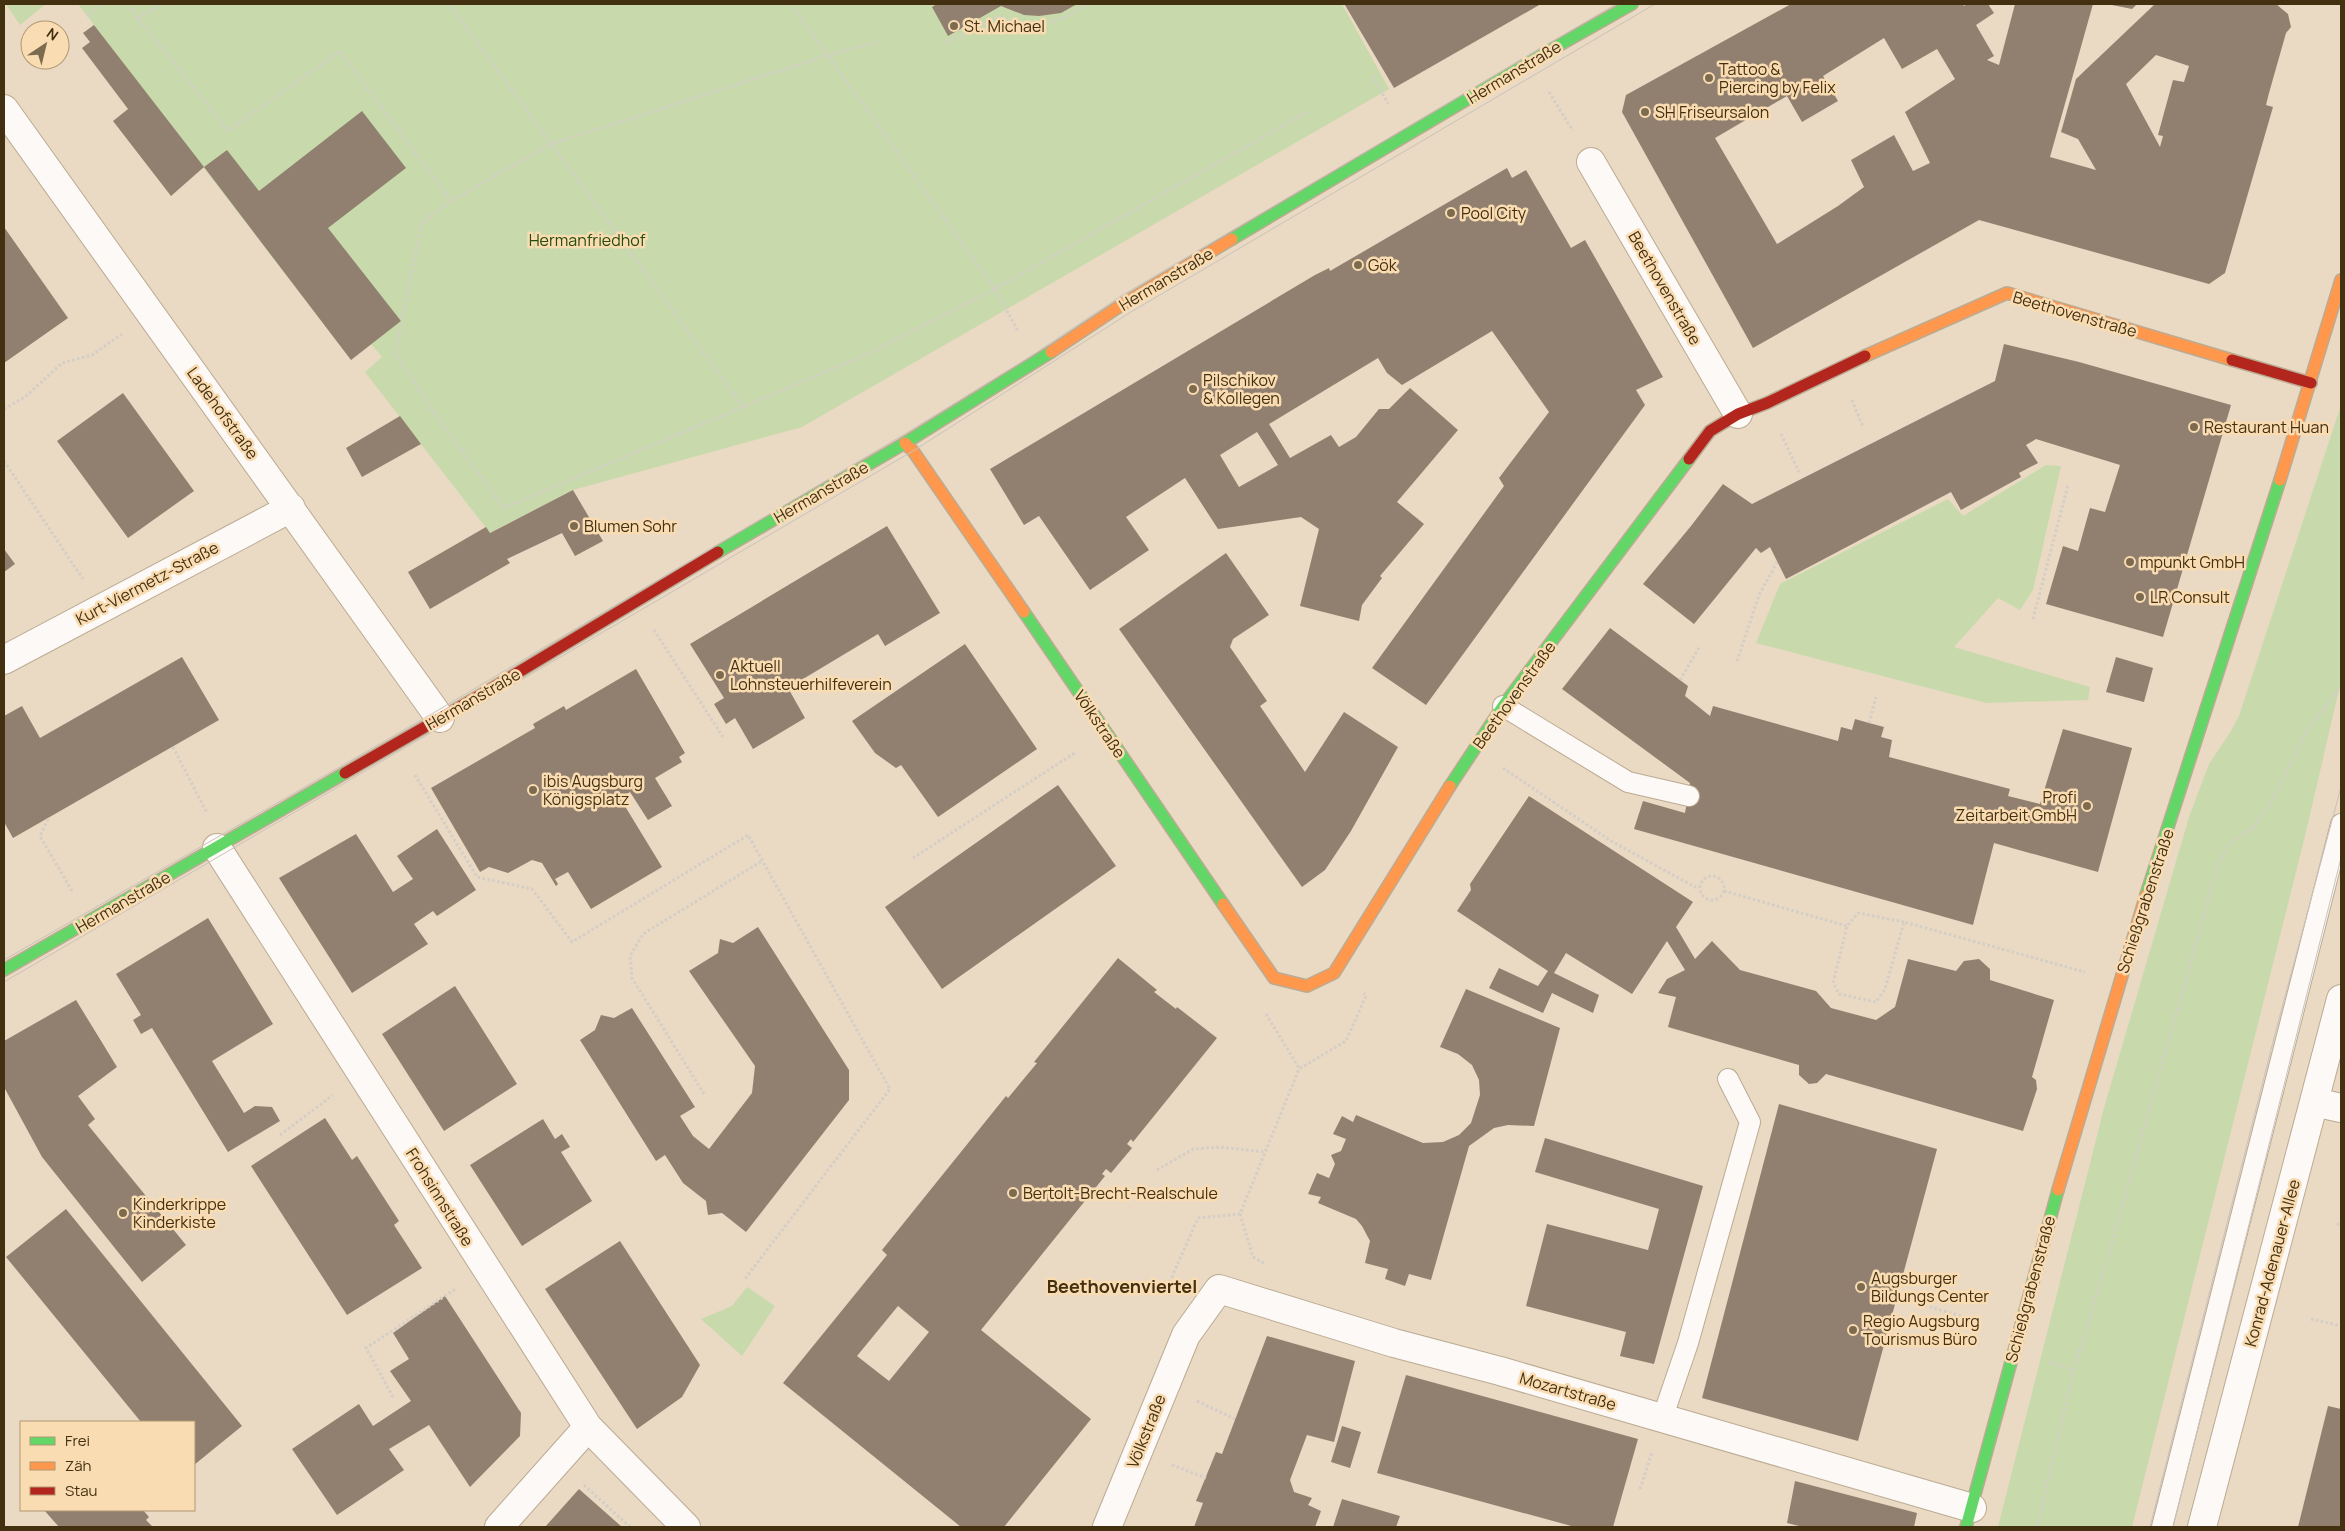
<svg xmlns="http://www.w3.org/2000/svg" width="2345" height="1531" font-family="Manrope,sans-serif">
<rect width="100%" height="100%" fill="#ead9c3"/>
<path fill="#c8daac" d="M6 4H46L20 25Z
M78 4H1342L1389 89 802 427 573 490 490 533 365 372 382 357 371 344 351 360Z
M2341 405V681L2306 832 2132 1527H1998L2104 1108 2189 817 2209 764 2231 731 2239 716Z
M2046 465 2061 466 2033 590 2020 610 1998 598 1954 647 2090 687 2088 700 1986 703 1756 643 1780 584 1948 499 1963 516Z
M747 1287 775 1306 742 1356 701 1319 732 1306Z"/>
<path fill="#91806f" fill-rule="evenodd" d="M937 4H1077L1061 13 1039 16 1024 15 1001 6 948 36 932 7Z
M1347 4H1541L1394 88 1345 5Z
M1791 4H1963L1964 6 1967 4H1988L1994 13 1976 25 1994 56 1987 60 1999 65 2015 4H2093L2050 157 2096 170 2078 139 2061 132 2076 79 2155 4H2276L2288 14 2291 27 2286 33 2269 93 2266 105 2273 107 2225 273 2209 284 1979 220 1753 348 1622 112 1626 95ZM1884 38 1902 69 1937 49 1955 79 1905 112 1930 163 1913 171 1894 135 1851 160 1864 187 1838 206 1777 244 1715 138 1787 96 1802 122 1838 101 1823 76ZM2156 55 2189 66 2184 82 2173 80 2158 135 2163 136 2160 147 2126 84Z
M2107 4H2137L2132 9Z
M94 25 204 167 227 150 259 191 362 111 406 168 328 228 401 321 351 360 204 167 171 196 113 121 128 109 82 48 90 42 83 33Z
M1507 168 1512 178 1526 170 1571 248 1585 240 1663 377 1636 390 1645 405 1426 705 1372 668 1504 486 1499 478 1549 412 1492 331 1402 385 1387 373 1378 358 1269 424 1290 458 1331 435 1339 447 1356 437 1379 409H1389L1410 388 1458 430 1397 502 1424 524 1380 576 1382 578 1362 605 1359 621 1300 606 1319 529 1301 517 1218 529 1185 478 1126 517 1149 550 1090 590 1039 516 1024 525 990 469 1315 275 1329 268 1330 271ZM1257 432 1278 465 1239 487 1220 455Z
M4 227 68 318 4 363Z
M2004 344 2079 362 2231 405 2163 637 2046 604 2063 546 2078 551 2090 508 2105 512 2120 465 2036 439 2026 445 2038 463 2019 473 2021 477 1961 510 1951 492 1786 579 1770 547 1761 553 1756 548 1694 624 1643 584 1691 526 1723 484 1752 504 1995 381Z
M123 393 194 491 128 538 57 441Z
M400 416 421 444 362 477 346 448Z
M573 490 603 541 575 556 562 533 507 559 510 563 430 609 408 572 486 527 490 533Z
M887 526 940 613 885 646 878 634 788 688 805 718 753 749 735 718 726 724 714 704 724 698 690 644Z
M4 549 15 564 4 572Z
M1226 553 1269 615 1233 639 1230 647 1267 701 1260 706 1305 772 1344 712 1398 747 1351 831 1325 870 1302 887 1119 629Z
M1610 628 1688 686 1685 696 1710 716 1713 706 1838 741 1841 727 1852 730 1855 719 1869 723 1884 727 1881 737 1892 740 1889 757 2010 789 2008 796 2040 804 2063 729 2132 748 2098 872 1994 843 1973 925 1634 829 1643 801 1685 813 1690 783 1562 689Z
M965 644 1037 749 938 817 901 765 896 768 875 753 852 721Z
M182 657 219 720 13 838 4 822V716L22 706 40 738Z
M2116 657 2153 668 2144 702 2106 692Z
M636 669 685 753 679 757 682 762 655 778 672 806 648 820 630 792 620 798 662 867 591 909 568 872 555 879 558 884 556 886 542 863 532 860 508 873 489 867 480 872 431 788 535 728 533 724 564 706 566 710Z
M1058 785 1116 866 942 989 885 907Z
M1529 796 1693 902 1676 927 1695 959 1712 941 1740 970 1816 991 1831 1008 1876 1020 1895 1007 1908 959 1956 971 1964 961 1979 959 1990 969V980L2054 1000 2032 1077 2036 1080 2037 1089 2023 1131 1826 1074 1817 1083 1809 1084 1799 1075V1065L1668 1027 1676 997 1658 993 1667 979 1685 970 1667 941 1632 994 1566 953 1554 973 1599 995 1593 1013 1552 993 1543 1013 1489 988 1499 968 1538 986 1548 971 1457 911 1471 890 1470 884Z
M437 829 476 890 437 916 433 911 414 924 428 944 352 993 279 878 356 834 393 892 413 879 397 856Z
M208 918 273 1024 212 1061 244 1113 255 1106 272 1107 280 1121 228 1152 152 1028 141 1034 133 1020 141 1015 116 974Z
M758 927 849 1070V1100L746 1232 722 1213 708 1215 706 1201 683 1183 665 1155 656 1161 580 1040 595 1030 601 1015 614 1018 632 1008 695 1107 680 1116 693 1136 709 1149 752 1093 755 1066 689 971 718 953 720 939 733 943Z
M1118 958 1157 990 1154 992 1176 1009 1177 1007 1217 1038 1133 1142 1131 1139 1127 1144 1132 1148 1111 1173 1106 1169 1102 1174 1105 1176 981 1330 1091 1419 1004 1527H961L783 1383 887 1255 882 1250 1006 1096 1008 1098 1037 1063 1034 1062ZM898 1306 929 1332 889 1381 857 1356Z
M455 986 517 1084 444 1131 382 1034Z
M1466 989 1560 1028 1534 1126 1508 1125 1494 1128 1469 1146 1431 1280 1409 1274 1405 1286 1385 1279 1388 1269 1365 1263 1370 1241 1362 1226 1356 1219 1318 1203 1321 1197 1308 1194 1317 1173 1329 1178 1335 1164 1331 1155 1341 1151 1346 1139 1333 1134 1342 1116 1353 1122 1356 1115 1423 1143 1443 1142 1459 1135 1471 1123 1480 1095 1479 1080 1472 1065 1458 1054 1440 1047Z
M76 1000 117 1067 78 1096 95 1119 88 1125 186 1245 142 1282 42 1157 4 1087V1041Z
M1779 1104 1937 1149 1858 1441 1702 1398Z
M325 1118 352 1160 357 1156 399 1221 394 1225 422 1268 347 1315 251 1166Z
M543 1119 555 1139 562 1134 570 1147 561 1152 592 1201 522 1246 470 1165Z
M1545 1138 1703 1186 1654 1364 1620 1356 1626 1332 1526 1306 1547 1224 1648 1250 1659 1209 1535 1172Z
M66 1209 242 1426 194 1465V1422H141L6 1257Z
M620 1241 700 1365 682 1397 637 1429 545 1289Z
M445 1296 521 1413 520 1436 470 1487 429 1425 389 1449 404 1470 337 1515 292 1449 359 1404 373 1426 411 1401 390 1371 409 1359 393 1333Z
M1267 1336 1355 1361 1334 1442 1307 1435 1290 1480 1294 1492 1312 1498 1308 1505 1321 1511 1315 1527H1194L1203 1503 1196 1501 1216 1452 1222 1454Z
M1406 1375 1638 1439 1613 1527H1575L1377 1473Z
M2328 1406 2341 1409V1527H2298Z
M1342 1426 1361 1432 1350 1468 1331 1462Z
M1795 1481 1917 1513 1914 1527H1803L1787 1523Z
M579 1489 622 1527H545Z
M1342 1499 1400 1516 1396 1527H1333Z
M44 1510H143L149 1517 146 1520 153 1527H59Z"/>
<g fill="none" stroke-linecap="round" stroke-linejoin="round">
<defs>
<path id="lane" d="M1503 706 1628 782 1689 796
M1662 1419 1688 1343 1750 1122 1728 1079
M2162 1527 2341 824"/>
<path id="street" d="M4 109 440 718
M1591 162 1738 414
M4 660 291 508
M217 848 588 1427 686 1527
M2314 1102 2341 1108
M499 1527 588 1427
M1107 1527 1186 1335 1219 1289 1394 1343 1500 1371 1972 1508
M2202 1527 2341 999"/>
<path id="fast" d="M1232 239 1547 52 1632 4
M718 552 905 443 1051 352
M1024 612 1223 904
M1450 786 1503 706 1689 459
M2146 895 2280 480
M4 970 345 773
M1966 1527 2058 1190"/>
<path id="slow" d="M1051 352 1123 304 1232 239
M1865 356 2007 293 2232 360
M905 443 913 451 1024 612
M2280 480 2341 280
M1223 904 1274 978 1307 986 1334 973 1450 786
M2058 1190 2146 895"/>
<path id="jam" d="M2232 360 2311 383
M1689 459 1710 431 1738 414 1767 403 1865 356
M345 773 484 693 718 552"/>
</defs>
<use href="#lane" stroke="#bbab93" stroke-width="22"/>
<use href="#street" stroke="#bbab93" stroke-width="30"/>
<use href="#fast" stroke="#bbab93" stroke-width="14"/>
<use href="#slow" stroke="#bbab93" stroke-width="14"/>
<use href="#jam" stroke="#bbab93" stroke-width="14"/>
<path stroke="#d3cec6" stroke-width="3" stroke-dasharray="2.5 2.5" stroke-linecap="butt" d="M127 4 228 131 340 51 451 201 422 223 395 353 432 410 504 508 868 354 995 289 1309 111
M449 4 744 408
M791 4 995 289 1018 331
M87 16 102 4
M138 18 162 4
M946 43 997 17C1006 19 1018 24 1028 25 1049 27 1071 15 1087 4
M1373 76 1388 104
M1549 92 1573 131
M451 201 551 144 829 55 877 42
M1852 400 1863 427
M4 409 25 397 62 363 92 355 122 334
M1781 434 1799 472
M4 461 83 579
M2033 619 2068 485
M654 630 723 737
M1737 661 1759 595 1777 562
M1680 680 1700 646
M1869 723 1876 697
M173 747 207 813
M1503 768 1611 841 1695 887 1700 886
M415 775 477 877 532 889 572 942 748 835 890 1089 744 1280
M48 819 40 836 72 891
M913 858 1076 752
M1700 888a12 12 0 1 1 24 0a12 12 0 1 1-24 0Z
M1724 891 1847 926
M1904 922 1858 913 1847 926 1833 983 1839 994 1876 1002 1885 989 1904 922 2085 972
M1266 1014 1299 1068
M704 1094 632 978 630 956 643 934 762 861
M280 1135 333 1095
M1157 1170 1193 1149 1220 1147 1265 1152
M2337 1224 2341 1225
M1264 1263 1253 1257 1240 1214 1299 1069 1346 1041 1366 996 1364 993
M1170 1296 1167 1288 1198 1218 1240 1214
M1896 1297 1978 1321 1971 1342 1979 1344
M2311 1319 2341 1326
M2048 1362 2074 1370
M393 1397 366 1348 457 1288
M1197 1401 1235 1419
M1172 1465 1206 1478
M584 1485 630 1527
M1640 1489 1652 1452
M2037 1527 2074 1370 2108 1257 2218 865 2230 843 2254 827 2272 801 2306 733 2341 686"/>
<use href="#lane" stroke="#fcf9f6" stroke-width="20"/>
<use href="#street" stroke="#fcf9f6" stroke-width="28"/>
<use href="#fast" stroke="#63d668" stroke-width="11"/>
<use href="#slow" stroke="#ff974d" stroke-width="11"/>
<use href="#jam" stroke="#b3261e" stroke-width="11"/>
<path stroke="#c8c3bb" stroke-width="1" d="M4 960 435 712 903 435 1031 356 1121 296 1616 4
M4 982 913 451 1131 312 1655 4
M2150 1527 2276 1030 2341 787
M2173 1527 2341 858"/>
</g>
<g fill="#7d6b4f" stroke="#fadcb3" stroke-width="2">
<circle cx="954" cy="26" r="5"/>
<circle cx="1709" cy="78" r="5"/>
<circle cx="1645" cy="112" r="5"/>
<circle cx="1451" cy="213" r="5"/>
<circle cx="1358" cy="265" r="5"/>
<circle cx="1193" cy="389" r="5"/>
<circle cx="2194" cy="427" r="5"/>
<circle cx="574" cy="526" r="5"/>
<circle cx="2130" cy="562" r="5"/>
<circle cx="2140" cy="597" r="5"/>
<circle cx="720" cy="675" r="5"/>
<circle cx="533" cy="790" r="5"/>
<circle cx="2087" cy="806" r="5"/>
<circle cx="1013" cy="1193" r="5"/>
<circle cx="123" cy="1213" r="5"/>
<circle cx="1861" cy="1287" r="5"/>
<circle cx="1853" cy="1330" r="5"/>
</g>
<g text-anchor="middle" stroke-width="5" stroke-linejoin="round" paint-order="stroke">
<g font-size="16" fill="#433011" stroke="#fadcb3" text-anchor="start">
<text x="964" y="32">St. Michael</text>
<text x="1719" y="75">Tattoo &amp;<tspan x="1719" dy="18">Piercing by Felix</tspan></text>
<text x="1655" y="118">SH Friseursalon</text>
<text x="1461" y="219">Pool City</text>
<text x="1368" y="271">Gök</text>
<text x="1203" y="386">Pilschikov<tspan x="1203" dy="18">&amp; Kollegen</tspan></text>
<text x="2204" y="433">Restaurant Huan</text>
<text x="584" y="532">Blumen Sohr</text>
<text x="2140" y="568">mpunkt GmbH</text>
<text x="2150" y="603">LR Consult</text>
<text x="730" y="672">Aktuell<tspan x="730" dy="18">Lohnsteuerhilfeverein</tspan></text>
<text x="543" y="787">ibis Augsburg<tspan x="543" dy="18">Königsplatz</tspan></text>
<text x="2077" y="803" text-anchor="end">Profi<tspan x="2077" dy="18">Zeitarbeit GmbH</tspan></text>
<text x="1023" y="1199">Bertolt-Brecht-Realschule</text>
<text x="133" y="1210">Kinderkrippe<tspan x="133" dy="18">Kinderkiste</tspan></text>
<text x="1871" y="1284">Augsburger<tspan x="1871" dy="18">Bildungs Center</tspan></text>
<text x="1863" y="1327">Regio Augsburg<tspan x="1863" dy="18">Tourismus Büro</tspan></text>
</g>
<g font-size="16" fill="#433011" stroke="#fadcb3">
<text transform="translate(1514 72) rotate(-31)" y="6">Hermanstraße</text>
<text transform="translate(1166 279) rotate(-31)" y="6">Hermanstraße</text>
<text transform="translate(1665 288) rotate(60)" y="6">Beethovenstraße</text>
<text transform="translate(2075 314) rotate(16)" y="6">Beethovenstraße</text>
<text transform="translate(223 413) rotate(54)" y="6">Ladehofstraße</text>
<text transform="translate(821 492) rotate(-30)" y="6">Hermanstraße</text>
<text transform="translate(147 583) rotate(-28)" y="6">Kurt-Viermetz-Straße</text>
<text transform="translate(1514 695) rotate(-54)" y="6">Beethovenstraße</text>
<text transform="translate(473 699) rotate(-30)" y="6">Hermanstraße</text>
<text transform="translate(1100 724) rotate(56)" y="6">Völkstraße</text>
<text transform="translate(2145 901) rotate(-72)" y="6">Schießgrabenstraße</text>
<text transform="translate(123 902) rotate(-30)" y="6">Hermanstraße</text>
<text transform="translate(440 1197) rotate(58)" y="6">Frohsinnstraße</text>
<text transform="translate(2272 1263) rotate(-75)" y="6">Konrad-Adenauer-Allee</text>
<text transform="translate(2030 1289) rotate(-75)" y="6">Schießgrabenstraße</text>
<text transform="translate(1568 1391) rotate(16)" y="6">Mozartstraße</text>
<text transform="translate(1146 1431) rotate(-68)" y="6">Völkstraße</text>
</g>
<g font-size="16" fill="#244d09" stroke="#fadcb3">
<text x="587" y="246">Hermanfriedhof</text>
</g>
<g font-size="18" font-weight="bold" fill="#433011" stroke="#fadcb3">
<text x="1122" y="1293">Beethovenviertel</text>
</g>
</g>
<rect width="2345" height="1531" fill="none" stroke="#433011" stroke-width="10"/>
<rect x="20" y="1421" width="175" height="90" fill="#fadcb3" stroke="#b19772"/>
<rect x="30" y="1437" width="25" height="8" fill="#63d668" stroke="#b19772"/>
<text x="65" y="1446" font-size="15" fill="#433011">Frei</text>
<rect x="30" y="1462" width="25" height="8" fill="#ff974d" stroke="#b19772"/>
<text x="65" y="1471" font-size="15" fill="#433011">Zäh</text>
<rect x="30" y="1487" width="25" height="8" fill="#b3261e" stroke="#b19772"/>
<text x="65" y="1496" font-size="15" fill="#433011">Stau</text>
<g transform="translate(45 45) rotate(35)"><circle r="24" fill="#fadcb3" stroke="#b19772"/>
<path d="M0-4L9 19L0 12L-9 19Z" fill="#7d6b4f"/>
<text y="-8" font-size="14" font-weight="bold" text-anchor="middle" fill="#433011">N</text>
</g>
</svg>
